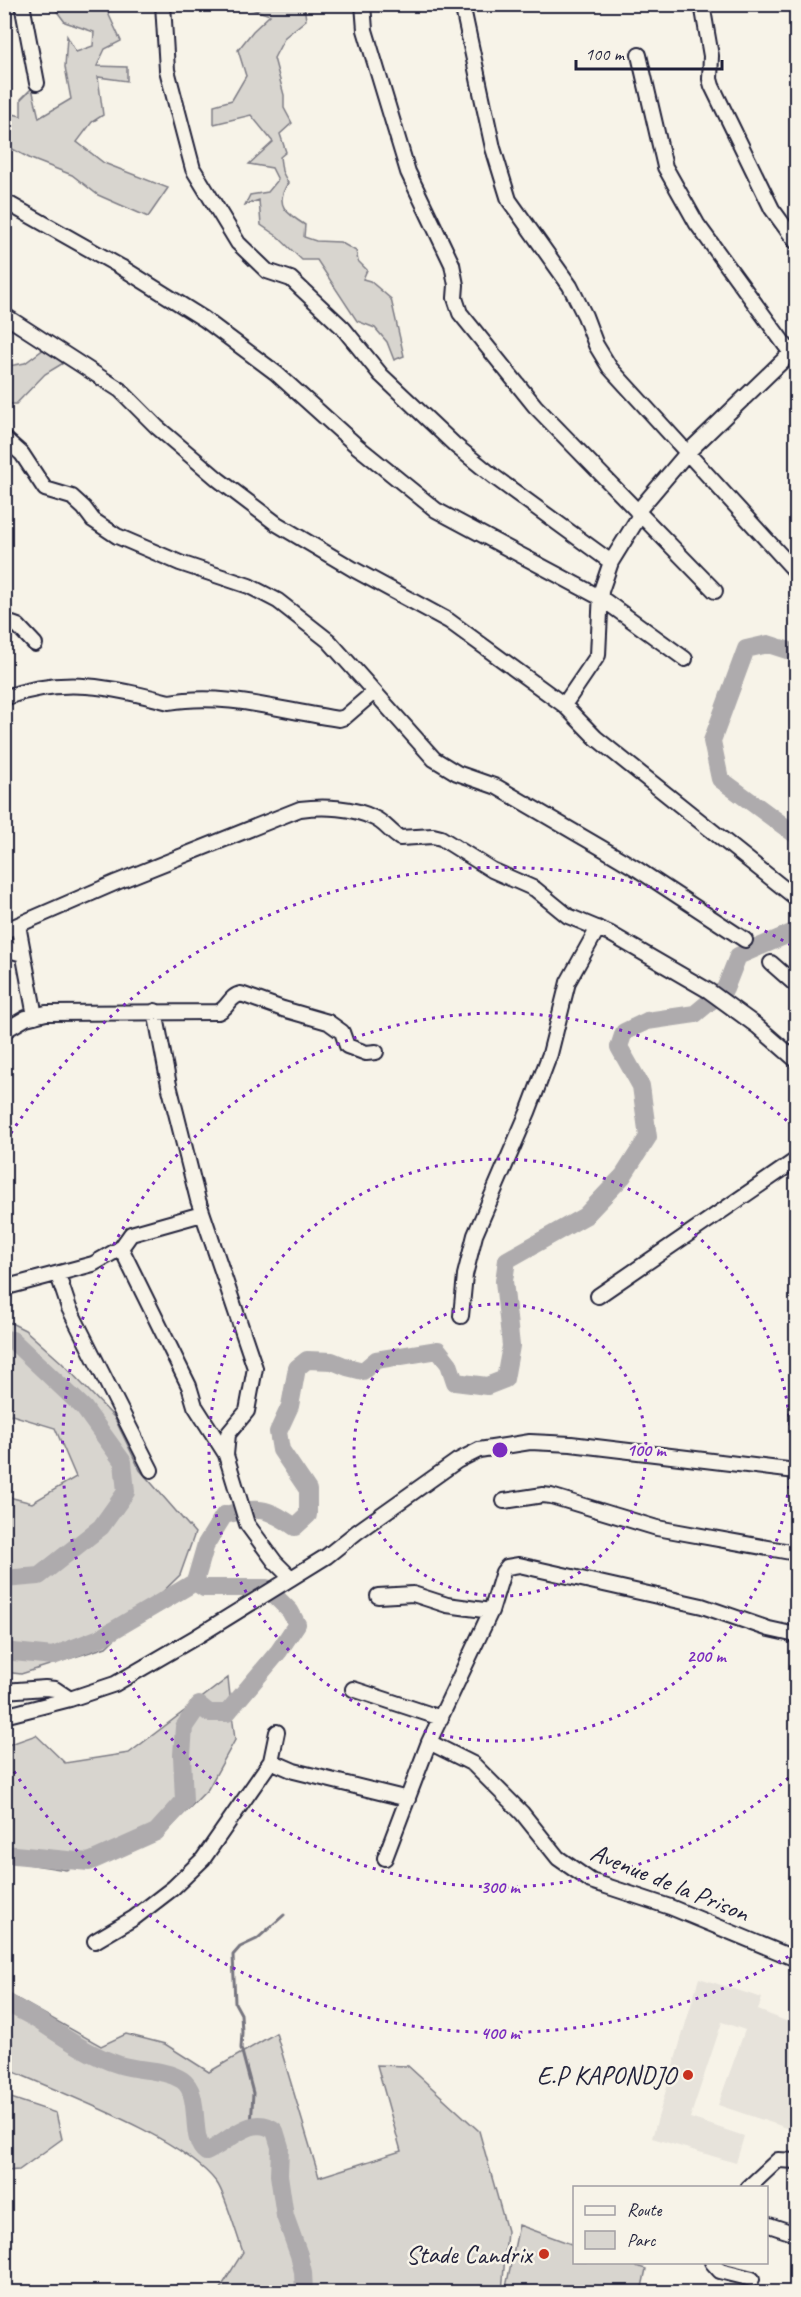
<svg xmlns="http://www.w3.org/2000/svg" width="801" height="2297" font-family="Caveat,sans-serif">
<rect width="100%" height="100%" fill="#f7f3e8"/>
<filter id="ink" filterUnits="userSpaceOnUse"><feTurbulence type="fractalNoise" baseFrequency=".0167" numOctaves="2"/><feDisplacementMap in="SourceGraphic" scale="12" xChannelSelector="R" yChannelSelector="G"/><feConvolveMatrix kernelMatrix="1 2 1 2 8 2 1 2 1" color-interpolation-filters="sRGB"/></filter>
<g filter="url(#ink)">
<path fill="#e7e3db" d="M699 1978 762 1998 758 2010 796 2025V2131L718 2105 745 2030 722 2022 690 2118 744 2136 736 2163 652 2138Z"/>
<path fill="#d8d5cf" stroke="#7d7c85" stroke-width="1.5" d="M52 5H110L108 13 121 41 105 49 97 66 127 67V81L98 77 103 115 92 122 77 142 104 163 168 188 148 217 98 195 72 175 31 159 5 145V112L21 116V99L32 88 39 118 71 99 65 67 67 36 76 52 93 46 94 32 65 22Z
M244 5H304L306 20 285 37 274 58 284 95V108L292 123 280 134 286 152 280 157 282 171 288 183C274 205 286 213 305 225L304 237 316 241 340 242 356 251 358 261 367 270 363 279 370 281 391 299 404 356 394 360 387 342 375 328 357 321 317 260H302L277 236 261 225 259 200 245 205 250 195 268 192 278 180 272 168 249 164 273 142 251 115 214 124V105L232 100 246 76 238 50 253 31 270 15 249 8Z
M48 346 65 362 45 374 16 404H5L4 356 9 366 25 363Z
M5 1320 25 1330 61 1362 114 1417 140 1470 195 1533 180 1575 106 1647 21 1674 5 1672V1496L32 1503 76 1477 55 1428 5 1413Z
M228 1678 235 1740 208 1789 167 1831 66 1870 14 1862 5 1863V1746L36 1735 65 1763 129 1753Z
M5 1992 101 2046 126 2034 165 2044 209 2072 276 2033 319 2177 401 2151 377 2065 408 2066 479 2131 507 2231 502 2292H220V2289L243 2252C237 2236 225 2194 217 2183 182 2136 60 2093 5 2068Z
M5 2096 56 2113 62 2139 19 2170 5 2171Z
M519 2225 574 2245V2262L626 2263 646 2269 641 2292H505Z"/>
<g fill="none" stroke-linecap="round" stroke-linejoin="round">
<path stroke="#76747f" stroke-width="3" d="M251 2126 253 2093 241 2048 242 2032 241 2014 235 2003 233 1955 240 1947 257 1939 284 1915"/>
<path stroke="#aeabad" stroke-width="18" d="M796 653 768 644 746 649 712 741 720 779 796 835
M4 1339 12 1340 84 1408 123 1462 126 1492 101 1527 39 1576 4 1579
M4 1651 53 1656 100 1638 195 1582
M4 1854 89 1862 156 1832 184 1801 182 1755 184 1727 199 1705 209 1713H227L279 1651 297 1624 290 1611 267 1588H204L195 1582 206 1544 224 1515C259 1507 264 1506 295 1527L308 1515V1490L281 1450 278 1432 290 1406 297 1368 307 1360 332 1361 347 1367 363 1371 376 1360 438 1350 449 1364 455 1382 487 1386 505 1379 511 1346 504 1281 507 1260 585 1216 623 1176 648 1137 641 1086 619 1047 624 1032 647 1021 695 1014 725 989 738 956 796 931
M4 2000C14 2008 26 2013 36 2019 62 2036 90 2056 120 2065 140 2071 165 2069 182 2080 203 2094 188 2140 206 2152 227 2144 252 2112 275 2131L280 2147 279 2175 285 2216 299 2255 303 2272 304 2292"/>
<defs>
<path id="minor" d="M22 4 37 83
M163 4 167 70 193 169 238 243 267 271 291 279 343 328 381 375 456 446 493 476 611 562
M363 4 365 30 408 172 452 264 456 285 455 298 460 313 535 406 715 591
M462 4 493 148 509 200 570 286 585 316 596 345 610 368 796 572
M702 4 711 56 710 79 712 86 772 209 796 242
M639 55 665 167 697 224 796 360
M4 201 121 267 204 319 276 373 357 446 436 510 601 598 685 659
M4 315 120 390 157 427 219 480 277 524 353 569 449 621 564 705 596 738 796 898
M4 438 22 454 45 489 72 497 84 508 93 520 117 536 180 563 249 586 278 601 329 641 434 759 457 773 497 787 600 847 637 869 745 940
M637 512 687 453 796 348
M4 621 18 626 35 644
M4 698C63 676 110 687 169 702 226 692 282 711 339 719L345 717 374 692
M564 705 598 655 601 591 611 562 640 515
M18 925 35 1016
M4 931 117 882 300 809C323 806 353 807 374 818 384 822 390 832 400 838L433 836 441 838 492 870 535 889 568 916 609 933 709 991 757 1026 796 1060
M4 945 12 951 23 954
M771 963 796 985
M155 1011 169 1085 198 1200 255 1368 247 1411 228 1434 226 1455 247 1524 275 1562 291 1578
M4 1031 26 1018 46 1013 218 1012C229 1008 229 996 241 994L283 1009 328 1022 342 1032 347 1046 366 1053 376 1052
M121 1248 189 1386 195 1406 225 1453
M58 1275 69 1308 151 1470
M7 1287 93 1264 121 1248 131 1234 202 1214
M598 1296 796 1160
M461 1316 465 1275 475 1235 528 1112 550 1054 568 982 598 928
M504 1501 543 1495 551 1496 657 1528 796 1553
M378 1596 413 1594 447 1605 491 1611
M353 1689 441 1718
M4 1691 45 1688 55 1689 70 1699
M4 1716 70 1699 115 1684 196 1637 327 1556 357 1532 457 1461 479 1450 530 1442 571 1444 796 1471
M429 1742 473 1764 522 1813 558 1858 591 1881 670 1907 796 1959
M271 1761 294 1771 408 1799
M385 1858 429 1742 491 1611 503 1572 507 1567 519 1565 702 1606 769 1629 796 1635
M95 1941 134 1918 173 1888 203 1859 271 1761 277 1732
M748 2188 778 2160 796 2161
M766 2224 796 2234
M712 2262 720 2271 752 2279"/>
</defs>
<use href="#minor" stroke="#22223b" stroke-width="18"/>
<use href="#minor" stroke="#f7f3e8" stroke-width="14"/>
</g>
</g>
<g fill="none" stroke="#7b2cbf" stroke-width="3" stroke-dasharray="3 6">
<circle cx="500" cy="1450" r="146"/>
<circle cx="500" cy="1450" r="291"/>
<path d="M795 1772A437 437 0 1 1 795 1128"/>
<path d="M796 1952A583 583 0 0 1 6 1759M6 1141A583 583 0 0 1 796 948"/>
</g>
<g fill="#c8321e" stroke="#f7f3e8" stroke-width="2">
<circle cx="688" cy="2075" r="6"/>
<circle cx="544" cy="2254" r="6"/>
</g>
<g text-anchor="middle" stroke-width="5" stroke-linejoin="round" paint-order="stroke">
<g font-size="26" fill="#22223b" stroke="#f7f3e8">
<text transform="translate(670 1882) rotate(22)" y="9">Avenue de la Prison</text>
</g>
<g font-size="26" fill="#22223b" stroke="#f7f3e8" text-anchor="end">
<text x="676" y="2084">E.P KAPONDJO</text>
<text x="532" y="2263">Stade Candrix</text>
</g>
</g>
<circle cx="500" cy="1450" r="9" fill="#7b2cbf" stroke="#f7f3e8" stroke-width="3"/>
<g font-size="18" text-anchor="middle" font-weight="bold" fill="#7b2cbf" stroke="#f7f3e8" stroke-width="5" stroke-linejoin="round" paint-order="stroke">
<text x="646" y="1456">100 m</text>
<text x="706" y="1662">200 m</text>
<text x="500" y="1893">300 m</text>
<text x="500" y="2039">400 m</text>
</g>
<rect width="801" height="2297" fill="none" stroke="#f7f3e8" stroke-width="24"/>
<rect x="12" y="12" width="777" height="2273" fill="none" stroke="#22223b" stroke-width="2" filter="url(#ink)"/>
<rect x="573" y="2186" width="195" height="78" fill="#f7f3e8" stroke="#a29fa3" stroke-width="1.5"/>
<rect x="585" y="2206" width="30" height="9" fill="#f7f3e8" stroke="#a29fa3" stroke-width="1.5"/>
<text x="627" y="2216" font-size="18" fill="#22223b">Route</text>
<rect x="585" y="2231" width="30" height="18" fill="#d8d5cf" stroke="#a29fa3" stroke-width="1.5"/>
<text x="627" y="2246" font-size="18" fill="#22223b">Parc</text>
<path d="M576 60v9h146v-9" fill="none" stroke="#22223b" stroke-width="3"/>
<text x="585" y="60" font-size="18" fill="#22223b" stroke="#f7f3e8" stroke-width="4.5" paint-order="stroke">100 m</text>
</svg>
